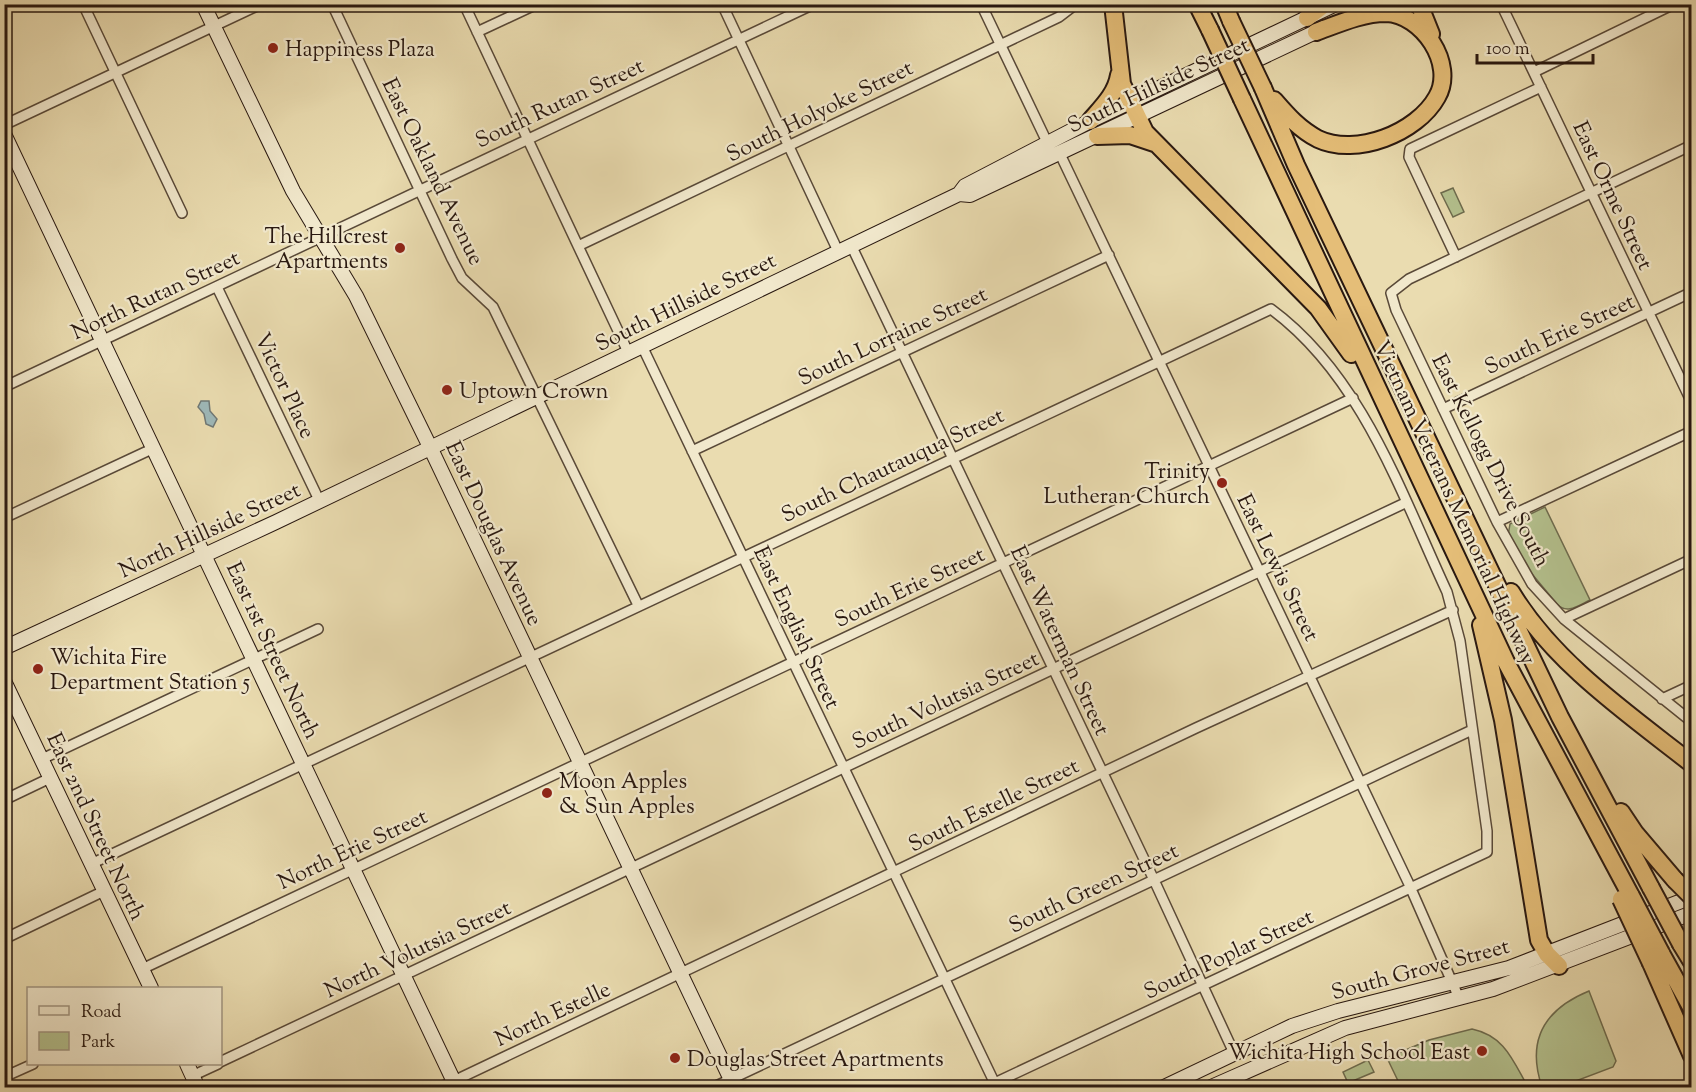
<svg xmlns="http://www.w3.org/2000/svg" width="1696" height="1092" font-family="'Sorts Mill Goudy',serif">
<rect width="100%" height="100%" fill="#eadcb0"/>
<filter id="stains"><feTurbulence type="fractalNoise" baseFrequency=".00333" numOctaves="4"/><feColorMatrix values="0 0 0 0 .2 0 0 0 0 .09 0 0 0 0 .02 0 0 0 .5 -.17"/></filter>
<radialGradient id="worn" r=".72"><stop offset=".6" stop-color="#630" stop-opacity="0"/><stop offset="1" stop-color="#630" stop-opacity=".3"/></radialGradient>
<path fill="#b4c18e" stroke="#6e6c4f" stroke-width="1.5" d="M1453 188 1464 212 1453 217 1441 193Z
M1545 507 1590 600C1579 605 1567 615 1557 604L1527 568 1508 536 1510 524Z
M1589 991 1616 1061 1613 1067 1560 1087H1542C1526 1040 1545 1009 1589 991Z
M1472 1029C1505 1036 1513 1061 1528 1087H1401L1387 1058 1429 1040Z
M1368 1060 1374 1072 1348 1083 1343 1072Z"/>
<path fill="#9eb8b8" stroke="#6f7875" stroke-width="1.5" d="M201 401H209L210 411 217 419 213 427 206 424 204 414 198 407Z"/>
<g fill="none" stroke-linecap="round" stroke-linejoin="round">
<defs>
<path id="street" d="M83 4 182 213
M332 4 452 259 462 278 493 307 638 605
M464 4 628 352
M722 4 838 251
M981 4 1047 142
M1501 4 1692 403
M477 32 537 4
M1534 72 1674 4
M4 125 261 4
M1692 145 1409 279 1391 293 1396 310 1497 522 1532 584 1564 619 1692 722
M1060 154 1408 882 1459 998
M851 245 1154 880 1234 1053
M578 246 1059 17 1076 4
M1456 257 1409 157 1410 149 1541 87
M217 287 319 500
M642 346 997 1088
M4 387 814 4
M1443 409 1692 292
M692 451 1109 255
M4 518 154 448
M1497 522 1692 431
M1564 619 1692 559
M1662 699 1692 685
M42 759 318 629
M4 800 50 778
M91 864 1271 309C1362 376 1401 493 1447 592L1460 641 1487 831V852L984 1088
M4 939 104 891
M142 969 1353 398
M220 1062 1405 503
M192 1076 218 1064
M4 1077 33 1064
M439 1088 1196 728 1453 610
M712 1088 1472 730"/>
<path id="secondary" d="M203 4 293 191 356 296 430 447 735 1088
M4 134 457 1088
M959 194 970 195 1324 28
M4 648 276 522 959 194 965 186 1090 121 1336 4
M4 681 151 988
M187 1064 198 1088
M1162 1088 1292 1026 1338 1011 1509 968 1692 897
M1209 1088 1345 1028 1493 989 1692 913"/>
<path id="highway" d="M1113 4 1122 84 1145 132 1318 308 1351 354
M1197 4 1210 30
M1224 4 1231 21
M1419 4 1431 34
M1307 18 1325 4
M1263 88 1296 165 1560 717 1651 888
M1242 99 1506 662 1631 896
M1274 100C1287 115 1299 129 1318 139 1356 157 1417 133 1437 97 1456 64 1422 14 1386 13 1362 13 1338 24 1316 32
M1090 121C1102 107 1116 94 1119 75
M1097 136 1130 135 1154 143
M1511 592C1554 663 1627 713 1692 764
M1481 625 1503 720 1539 940 1547 954 1559 966
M1621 812 1635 833 1675 880
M1681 944 1692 962
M1661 953 1692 1009
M1651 963 1692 1056"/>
</defs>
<use href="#street" stroke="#594938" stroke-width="12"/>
<use href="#secondary" stroke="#291810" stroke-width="16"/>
<use href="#highway" stroke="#291810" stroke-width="20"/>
<use href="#street" stroke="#f1e8cc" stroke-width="9"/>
<use href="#secondary" stroke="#f1e8cc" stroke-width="14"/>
<use href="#highway" stroke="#e5be78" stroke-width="16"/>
<defs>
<path id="highway-bridge" d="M1231 21 1263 88
M1210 30 1242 99
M1675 880 1692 897
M1651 888 1681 944
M1631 896 1661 953
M1621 899 1651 963"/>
</defs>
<use href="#highway-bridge" stroke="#291810" stroke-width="20" stroke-linecap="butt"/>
<use href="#highway-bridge" stroke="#e5be78" stroke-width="16"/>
</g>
<g fill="#8f2418" stroke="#f1e8cc" stroke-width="2">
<circle cx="273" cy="48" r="6"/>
<circle cx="400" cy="248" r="6"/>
<circle cx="447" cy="390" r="6"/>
<circle cx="1222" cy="483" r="6"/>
<circle cx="38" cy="669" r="6"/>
<circle cx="547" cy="793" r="6"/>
<circle cx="1482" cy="1051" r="6"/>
<circle cx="675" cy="1058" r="6"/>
</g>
<g text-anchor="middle" stroke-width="4.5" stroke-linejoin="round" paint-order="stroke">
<g font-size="22" fill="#291810" stroke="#f1e8cc" text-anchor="start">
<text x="285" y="56">Happiness Plaza</text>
<text x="388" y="243" text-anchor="end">The Hillcrest<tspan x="388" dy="25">Apartments</tspan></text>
<text x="459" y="398">Uptown Crown</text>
<text x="1210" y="478" text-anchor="end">Trinity<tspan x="1210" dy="25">Lutheran Church</tspan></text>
<text x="50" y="664">Wichita Fire<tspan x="50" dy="25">Department Station 5</tspan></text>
<text x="559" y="788">Moon Apples<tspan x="559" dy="25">&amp; Sun Apples</tspan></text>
<text x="1470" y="1059" text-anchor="end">Wichita High School East</text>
<text x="687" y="1066">Douglas Street Apartments</text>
</g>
<g font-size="22" fill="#291810" stroke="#f1e8cc">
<text transform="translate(1158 84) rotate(-25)" y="8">South Hillside Street</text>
<text transform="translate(559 102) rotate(-25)" y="8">South Rutan Street</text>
<text transform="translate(819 110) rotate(-26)" y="8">South Holyoke Street</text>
<text transform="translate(434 171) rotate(64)" y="8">East Oakland Avenue</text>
<text transform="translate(1614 195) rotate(65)" y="8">East Orme Street</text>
<text transform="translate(155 294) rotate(-25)" y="8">North Rutan Street</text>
<text transform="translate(685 301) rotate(-26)" y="8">South Hillside Street</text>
<text transform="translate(1559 333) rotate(-25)" y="8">South Erie Street</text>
<text transform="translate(892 335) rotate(-25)" y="8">South Lorraine Street</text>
<text transform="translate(286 385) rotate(65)" y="8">Victor Place</text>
<text transform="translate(1492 460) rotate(63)" y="8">East Kellogg Drive South</text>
<text transform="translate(892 464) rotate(-25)" y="8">South Chautauqua Street</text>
<text transform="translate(1456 502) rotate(65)" y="8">Vietnam Veterans Memorial Highway</text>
<text transform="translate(209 529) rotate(-25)" y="8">North Hillside Street</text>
<text transform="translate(495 533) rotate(65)" y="8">East Douglas Avenue</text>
<text transform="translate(1279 567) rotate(64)" y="8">East Lewis Street</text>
<text transform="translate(909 586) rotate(-25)" y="8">South Erie Street</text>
<text transform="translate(798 627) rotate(65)" y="8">East English Street</text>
<text transform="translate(1061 640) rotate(65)" y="8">East Waterman Street</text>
<text transform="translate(274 650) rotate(65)" y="8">East 1st Street North</text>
<text transform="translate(945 699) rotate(-25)" y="8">South Volutsia Street</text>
<text transform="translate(993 804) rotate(-26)" y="8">South Estelle Street</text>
<text transform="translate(97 826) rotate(65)" y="8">East 2nd Street North</text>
<text transform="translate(352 848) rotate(-25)" y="8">North Erie Street</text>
<text transform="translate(1093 887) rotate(-25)" y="8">South Green Street</text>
<text transform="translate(417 948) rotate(-25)" y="8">North Volutsia Street</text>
<text transform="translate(1228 953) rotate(-25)" y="8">South Poplar Street</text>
<text transform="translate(1420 968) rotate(-15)" y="8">South Grove Street</text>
<text transform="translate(552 1013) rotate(-25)" y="8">North Estelle</text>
</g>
</g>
<rect width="1696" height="1092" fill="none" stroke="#eadcb0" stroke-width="24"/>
<rect x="6" y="6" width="1684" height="1080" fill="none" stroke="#291810" stroke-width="3"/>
<rect x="12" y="12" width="1672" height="1068" fill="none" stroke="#291810" stroke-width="1.5"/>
<rect x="27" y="987" width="195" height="78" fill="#f1e8cc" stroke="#a19581" stroke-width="1.5"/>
<rect x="39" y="1006" width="30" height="9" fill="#f1e8cc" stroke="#a19581" stroke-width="1.5"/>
<text x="81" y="1017" font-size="18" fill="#291810">Road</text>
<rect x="39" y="1032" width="30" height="18" fill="#b4c18e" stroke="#a19581" stroke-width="1.5"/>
<text x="81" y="1047" font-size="18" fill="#291810">Park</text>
<path d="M1477 54v9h116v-9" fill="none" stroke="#291810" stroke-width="3"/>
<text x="1486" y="54" font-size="18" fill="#291810" stroke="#f1e8cc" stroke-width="4.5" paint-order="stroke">100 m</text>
<rect width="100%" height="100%" filter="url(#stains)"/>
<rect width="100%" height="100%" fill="url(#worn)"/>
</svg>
